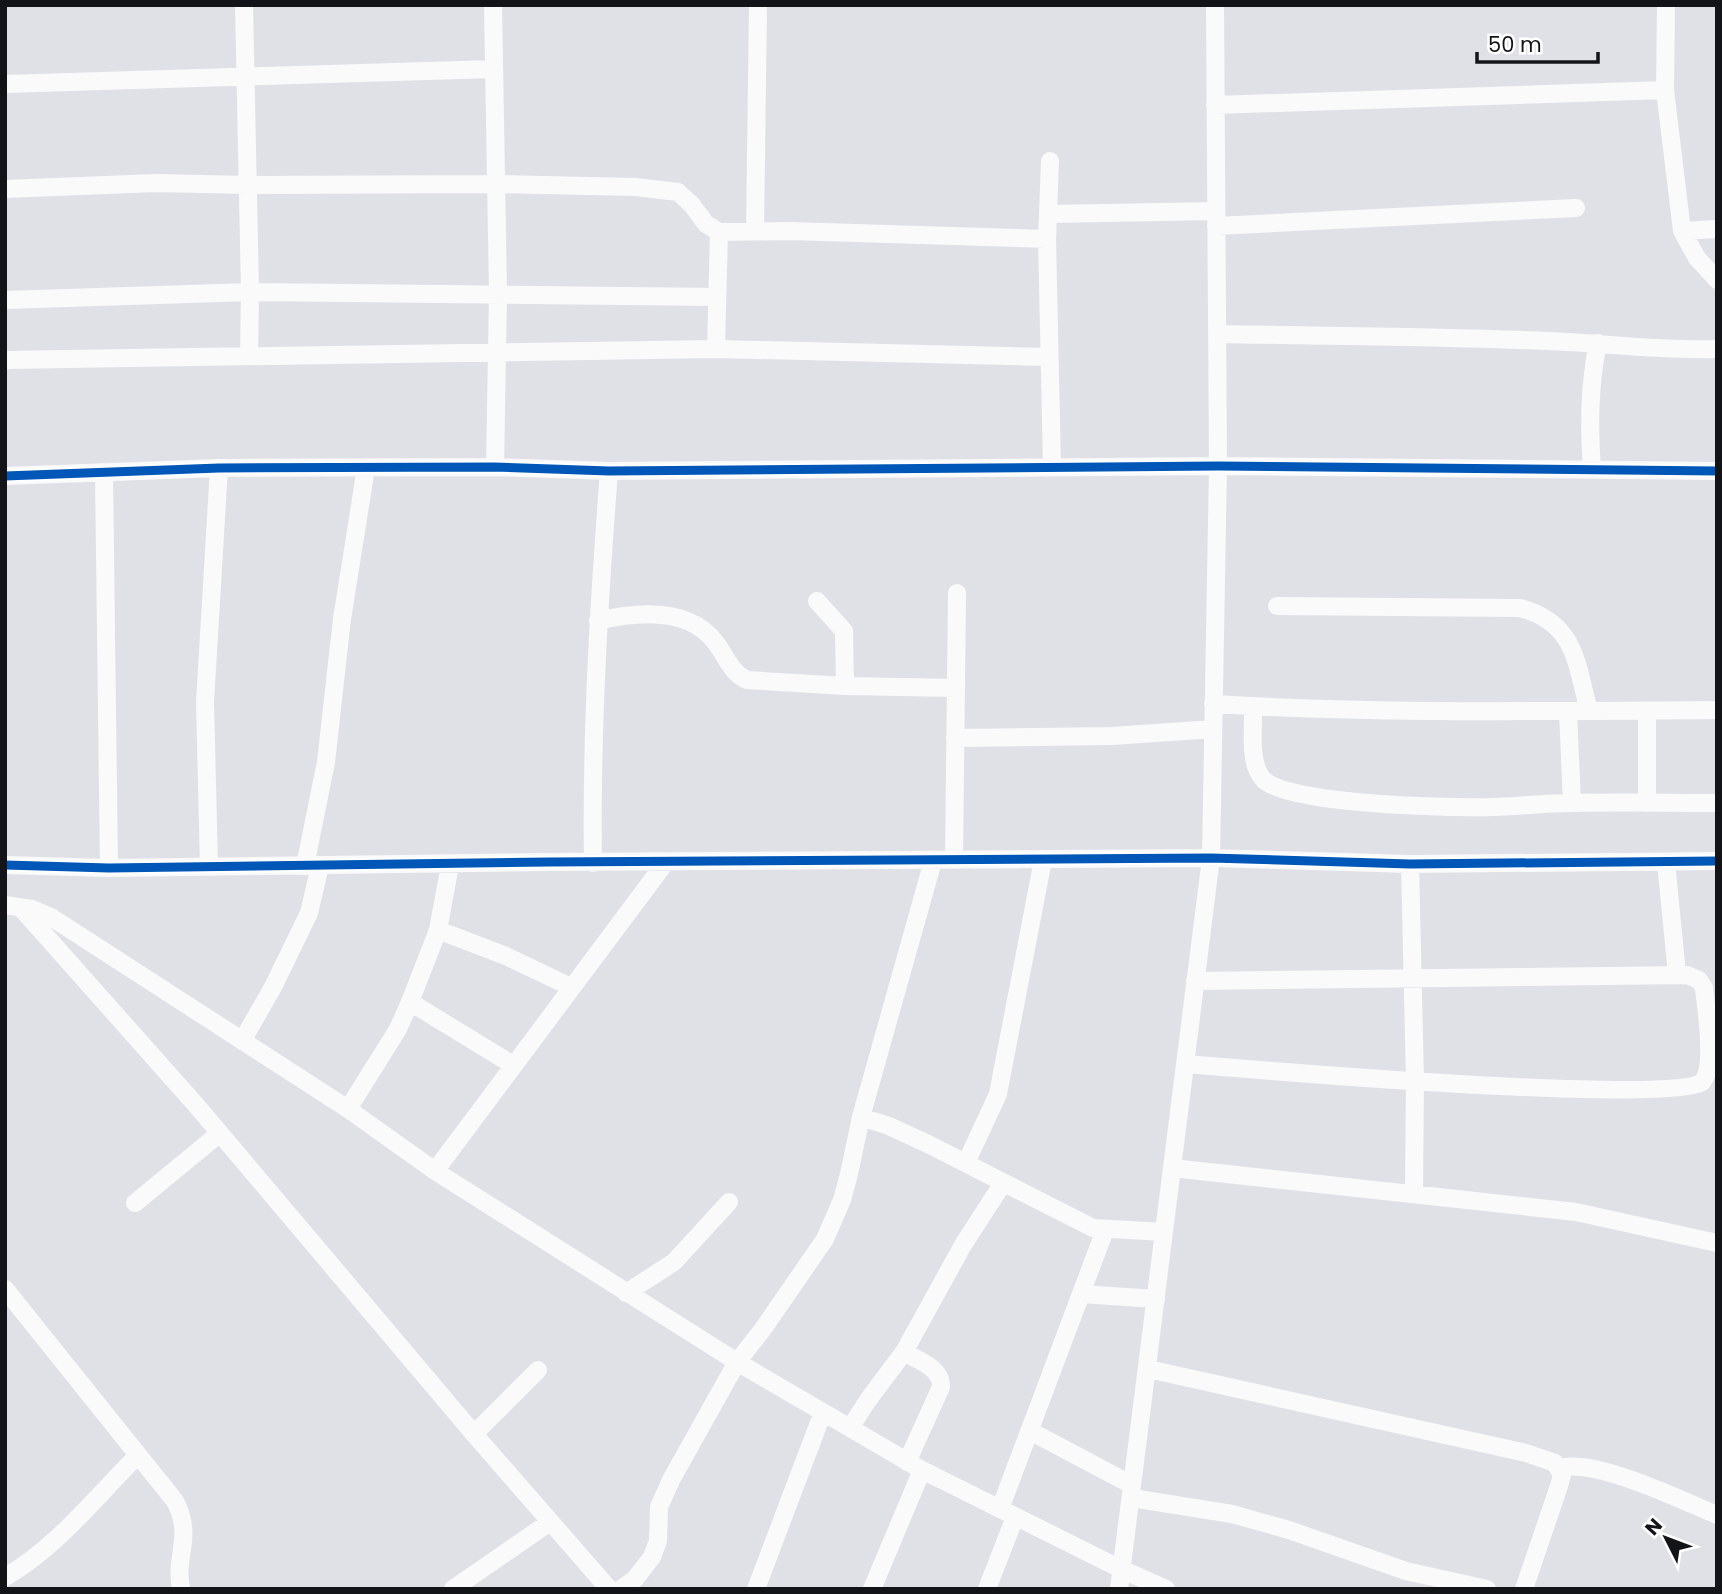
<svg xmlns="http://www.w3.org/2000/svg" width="1722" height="1594" font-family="Poppins,sans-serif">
<rect width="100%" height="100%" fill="#e0e1e7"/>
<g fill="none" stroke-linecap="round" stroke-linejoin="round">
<path stroke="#fafafb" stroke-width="18" d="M244 5 250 292 249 356
M493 5 498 293 495 467
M1666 5 1665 90 1682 231 1697 258 1717 280
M5 84 494 69
M1215 105 1665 90
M1050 161 1047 239 1052 466
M5 189 156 183 248 185 497 184 636 187 678 192 692 205 706 224 719 232 790 231 1047 239
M1049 214 1216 211
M1216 226 1576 208
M755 231 758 5
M1682 231 1717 229
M5 300 250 292 717 297
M1217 334C1327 336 1437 336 1547 341 1603 343 1660 351 1717 349
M716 349 719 232
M5 360 716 349 1049 357
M1592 470C1589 426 1589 386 1598 343
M104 474 109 868
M5 476 219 468 495 467 609 471 1218 466 1717 471
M817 601 844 631 845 686
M1277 606 1520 608C1576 623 1576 663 1589 711
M598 621C636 612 689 607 716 643 726 656 731 673 747 680L845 686 956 688
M1213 704C1381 714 1549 711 1717 710
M1253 706C1254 727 1248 762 1263 779 1286 805 1453 808 1493 807 1520 806 1546 803 1573 803 1621 802 1669 803 1717 803
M1647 711V803
M1568 712 1572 803
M955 738 1112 736 1213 729
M954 860 957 593
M1666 862 1677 974
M593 863C591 732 599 602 609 471
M1410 864 1415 1081 1414 1193
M5 865 109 868 548 862 1211 858 1410 864 1717 861
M305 866 326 762 342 619 366 468
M209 867 205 702 219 468
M5 905 32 909 51 917 348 1109 435 1171 737 1362 922 1470 1121 1569 1166 1589
M21 908 196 1105 474 1434 609 1589
M438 930 506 956 571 987
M410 1002 513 1065
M242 1041 273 987 309 913 320 866
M1185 1064C1246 1069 1679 1106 1702 1082 1716 1068 1706 1008 1704 988L1699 980 1687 975 1195 981
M348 1109 398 1029 410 1002 438 930 450 865
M861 1117 889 1126 928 1144 1093 1228 1164 1232
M966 1163 998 1094 1043 860
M1172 1168 1576 1212 1717 1243
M435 1171 665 863
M135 1203 220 1133
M5 1289 175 1501C194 1537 174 1555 181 1589
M626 1293 674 1262 729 1202
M1081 1294 1156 1299
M1148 1369 1526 1453 1555 1463 1562 1475 1559 1486 1524 1589
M850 1428 868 1400 904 1352
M1030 1431 1132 1485
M474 1434 538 1370
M907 1462 941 1387C942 1368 919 1361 904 1352L963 1245 1003 1183
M1560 1468C1595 1458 1681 1500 1717 1515
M1132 1498 1232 1514 1289 1530 1406 1571 1487 1589
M1000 1509 1105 1230
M5 1577C54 1550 98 1495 137 1456
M453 1589 550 1522
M621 1589 635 1579 652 1557 658 1541 659 1507 671 1480 737 1362 763 1329 825 1239 842 1200 849 1174 861 1117 933 861
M756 1589 823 1412
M872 1589 922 1470
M987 1589 1015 1517
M1119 1589 1211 858 1218 466 1215 5"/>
<defs>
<path id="cycleway" d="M5 476 219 468 495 467 609 471 1218 466 1717 471
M5 865 109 868 548 862 1211 858 1410 864 1717 861"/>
</defs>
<use href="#cycleway" stroke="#fff" stroke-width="13"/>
<use href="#cycleway" stroke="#0057b8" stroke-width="9"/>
</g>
<rect width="1722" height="1594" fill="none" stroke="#131418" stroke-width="14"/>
<g transform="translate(1666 1538) rotate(312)" stroke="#ffffff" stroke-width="5" paint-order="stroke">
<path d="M0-5L12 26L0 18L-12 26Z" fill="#131418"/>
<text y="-10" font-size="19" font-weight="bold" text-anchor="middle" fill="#131418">N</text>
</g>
<path d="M1477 52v10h121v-10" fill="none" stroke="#131418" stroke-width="3.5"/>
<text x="1488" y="52" font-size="21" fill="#131418" stroke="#ffffff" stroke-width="5" paint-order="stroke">50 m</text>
</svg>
